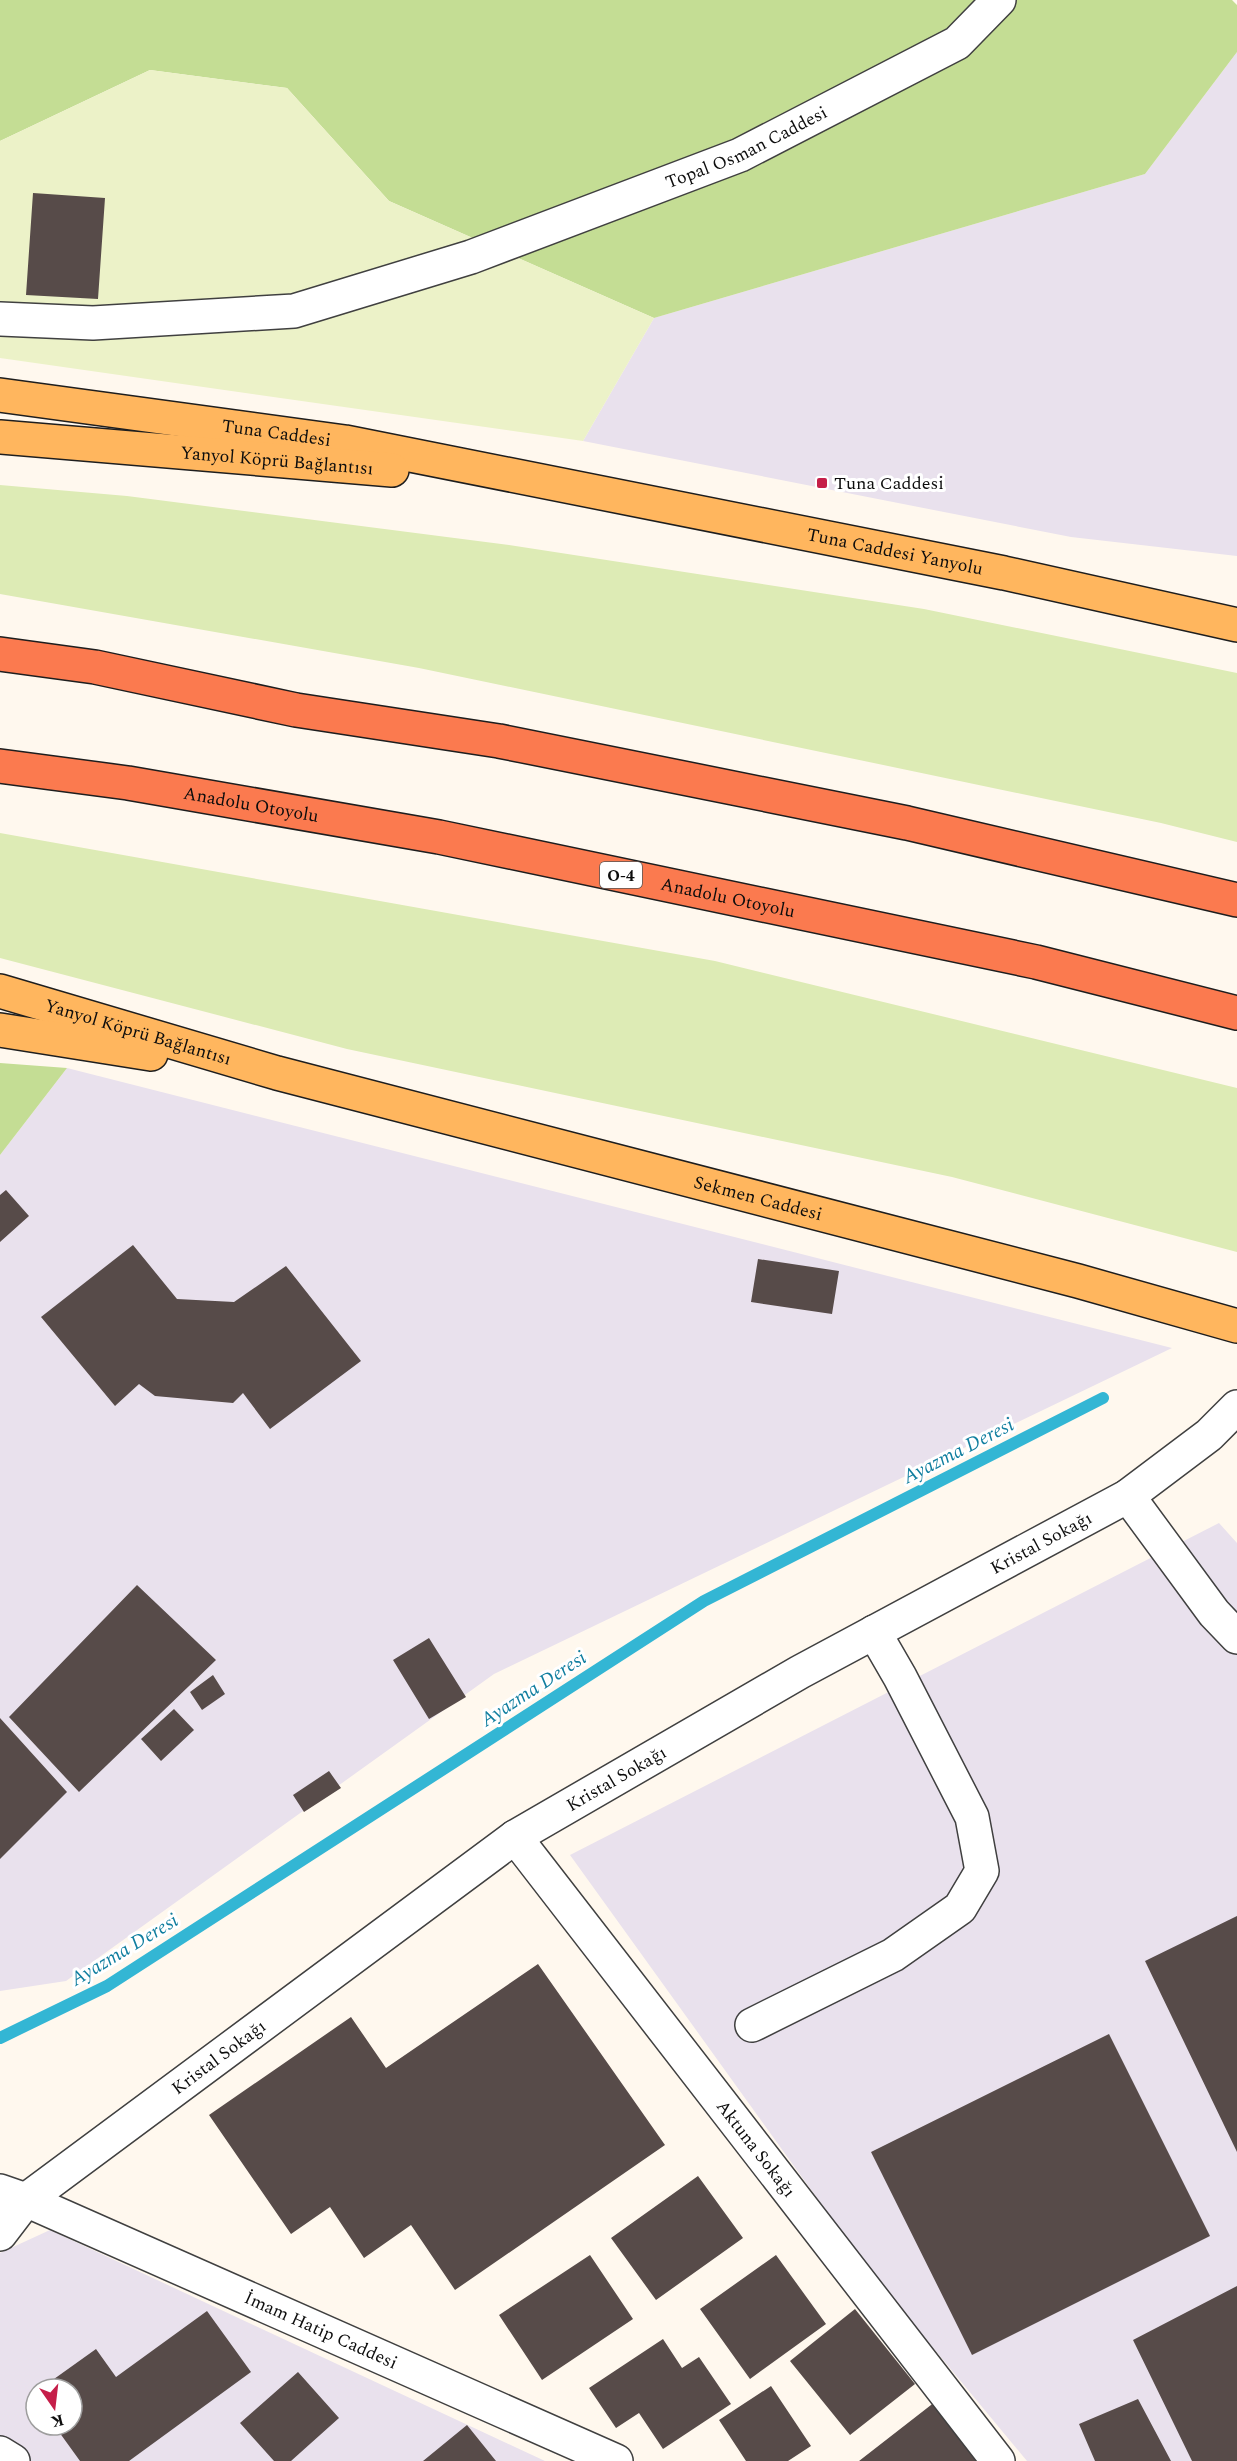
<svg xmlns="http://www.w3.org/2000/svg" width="1237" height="2461" font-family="Spectral,serif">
<rect width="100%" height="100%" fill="#fff8ee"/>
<path fill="#e9e1ed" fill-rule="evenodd" d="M1237 52V556L1071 537 583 441 654 318 1145 174Z
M67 1068 1172 1348 494 1674 66 1981 0 1991V1155Z
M1219 1523 1237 1543V2461H1027L871 2273 570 1855Z
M50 2230 545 2461H0V2253ZM36 2389H72V2425H36Z"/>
<path fill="#ddebb5" d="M0 485 127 496 509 545 924 609 1237 673V842L1161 823 419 668 0 594Z
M0 833 715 961 1237 1088V1252L952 1177 347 1049 0 958Z"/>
<path fill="#c4dd94" d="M0 0H1232L1237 5V52L1145 174 654 318 389 201 287 88 150 70 0 141Z
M0 1063 67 1068 0 1155Z"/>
<path fill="#ecf2c8" d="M150 70 287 88 389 201 654 318 583 441 0 358V141Z"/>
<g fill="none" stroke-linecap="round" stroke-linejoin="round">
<path stroke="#33b6d4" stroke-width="12" d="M0 2038 107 1986 704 1601 1103 1398"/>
</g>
<path fill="#574b49" d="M33 193 105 198 98 299 26 295Z
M6 1190 29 1216 0 1242V1195Z
M133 1245 177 1299 234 1302 286 1266 361 1361 270 1429 243 1393 233 1403 155 1396 139 1384 115 1406 41 1317Z
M758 1259 839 1271 832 1314 751 1302Z
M137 1585 216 1660 79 1792 9 1717Z
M429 1638 466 1697 429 1719 393 1660Z
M213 1675 225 1694 202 1710 190 1692Z
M174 1709 194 1730 161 1761 141 1739Z
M0 1718 67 1792 0 1859Z
M329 1771 341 1788 304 1812 293 1795Z
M1237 1916V2152L1145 1961Z
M538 1964 665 2145 455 2290 411 2225 364 2258 330 2207 291 2234 209 2115 351 2017 386 2068Z
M1109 2034 1210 2236 972 2355 871 2152Z
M698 2176 743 2238 656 2300 611 2238Z
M590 2255 633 2319 542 2380 499 2315Z
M776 2255 826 2324 750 2379 700 2309Z
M1237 2286V2461H1192L1133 2340Z
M855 2309 915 2384 850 2435 790 2361Z
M207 2311 251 2372 129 2461H80L54 2425H72V2389H40L96 2349 116 2377Z
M663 2339 682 2368 699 2357 731 2404 663 2449 639 2413 616 2428 589 2388Z
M298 2372 339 2418 291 2461H274L240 2423Z
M771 2386 811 2446 788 2461H746L719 2420Z
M940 2398 986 2461H859Z
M1138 2399 1171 2461H1095L1079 2424Z
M467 2425 496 2461H423Z"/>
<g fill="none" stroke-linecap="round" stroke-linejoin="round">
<defs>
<g id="minor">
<path id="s1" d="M0 319 93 323 294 311 471 257 740 155 957 43 999 0"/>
<path d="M1128 1496 1214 1613 1237 1637"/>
<path id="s2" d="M515 1837 998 2461"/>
<path d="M752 2025 893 1955 960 1908 982 1871 972 1817 900 1677 874 1632"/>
<path d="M0 2191 26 2200 0 2234"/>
<path d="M0 2453 13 2461"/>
<path id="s3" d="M616 2461 26 2200 515 1837 800 1672 1128 1496 1209 1435 1237 1407"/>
</g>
<g id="major">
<path id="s4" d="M0 395 345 442 1004 573 1237 625"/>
<path id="s5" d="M0 437 392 470"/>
<path id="s6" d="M0 991 277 1073 1078 1281 1237 1326"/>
<path d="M0 1030 151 1054"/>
</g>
<g id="highway">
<path d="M0 654 95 667 296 710 499 741 907 823 1237 900"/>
<path id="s7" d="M0 766 128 783 439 837 1036 962 1237 1013"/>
</g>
</defs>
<use href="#minor" stroke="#404040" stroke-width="36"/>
<use href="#major" stroke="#1e1e1e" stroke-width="36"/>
<use href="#highway" stroke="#1e1e1e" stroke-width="36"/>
<use href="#minor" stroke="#fff" stroke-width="33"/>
<use href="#major" stroke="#ffb65e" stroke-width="33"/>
<use href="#highway" stroke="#fb7a4f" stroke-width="33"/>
</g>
<rect fill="#c51e49" stroke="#fff" stroke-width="2" x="816" y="477" width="12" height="12" rx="3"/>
<g text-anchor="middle" stroke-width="6" stroke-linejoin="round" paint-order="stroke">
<rect fill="#fff" stroke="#565656" stroke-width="1.5" x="600" y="862" width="42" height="26" rx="4.5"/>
<g font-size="16" font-weight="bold" fill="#0d0d0d">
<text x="621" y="881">O-4</text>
</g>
<g font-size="18" fill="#0d0d0d" stroke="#fff">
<text dy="6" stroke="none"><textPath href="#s1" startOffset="776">Topal Osman Caddesi</textPath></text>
<text dy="6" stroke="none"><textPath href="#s4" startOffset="279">Tuna Caddesi</textPath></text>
<text dy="6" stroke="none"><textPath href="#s5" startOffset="278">Yanyol Köprü Bağlantısı</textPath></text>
<text dy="6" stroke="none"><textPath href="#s4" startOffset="909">Tuna Caddesi Yanyolu</textPath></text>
<text dy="6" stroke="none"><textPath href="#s7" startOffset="254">Anadolu Otoyolu</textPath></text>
<text dy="6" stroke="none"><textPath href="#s7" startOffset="740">Anadolu Otoyolu</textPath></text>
<text dy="6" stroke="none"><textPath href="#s6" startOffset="144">Yanyol Köprü Bağlantısı</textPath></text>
<text dy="6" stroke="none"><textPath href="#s6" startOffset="786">Sekmen Caddesi</textPath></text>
<text dy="6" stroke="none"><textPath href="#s3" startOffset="1857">Kristal Sokağı</textPath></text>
<text dy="6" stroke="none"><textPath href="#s3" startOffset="1371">Kristal Sokağı</textPath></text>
<text dy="6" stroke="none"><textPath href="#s3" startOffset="885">Kristal Sokağı</textPath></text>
<text dy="6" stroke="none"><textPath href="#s2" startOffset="394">Aktuna Sokağı</textPath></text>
<text transform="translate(321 2330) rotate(24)" y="6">İmam Hatip Caddesi</text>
</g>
<g font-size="18" fill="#0d0d0d" stroke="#fff" text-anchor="start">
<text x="834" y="489">Tuna Caddesi</text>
</g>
<g font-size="20" font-style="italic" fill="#107e9f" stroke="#fff">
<text transform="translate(958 1450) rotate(-27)" y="7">Ayazma Deresi</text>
<text transform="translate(533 1688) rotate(-33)" y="7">Ayazma Deresi</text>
<text transform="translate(124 1949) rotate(-31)" y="7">Ayazma Deresi</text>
</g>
</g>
<g transform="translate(54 2407) rotate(166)"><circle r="28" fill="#ffffff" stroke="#9e9e9e" stroke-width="1.5"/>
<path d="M0-4.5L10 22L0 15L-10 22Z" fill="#c51e49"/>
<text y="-9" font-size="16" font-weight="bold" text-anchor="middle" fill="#0d0d0d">K</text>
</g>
</svg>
